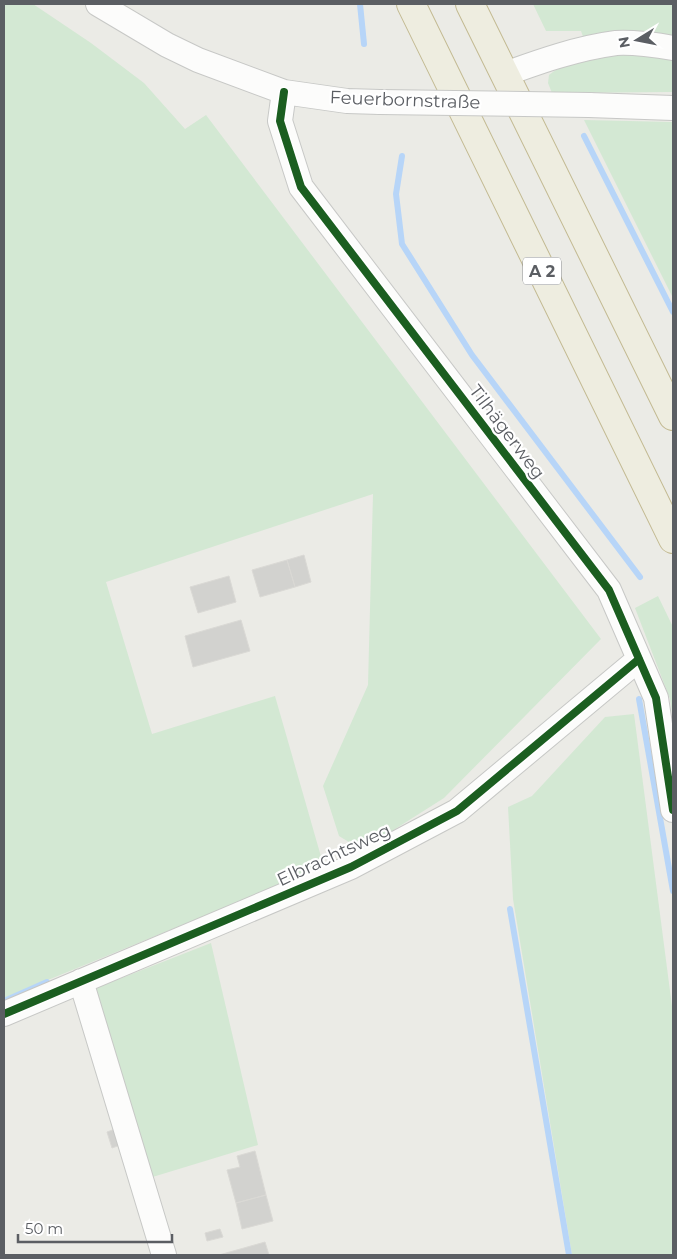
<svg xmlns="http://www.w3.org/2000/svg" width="677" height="1259" font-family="Montserrat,sans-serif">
<rect width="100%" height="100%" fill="#ebebe6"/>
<path fill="#d3e8d3" d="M4 4H33L91 43 144 83 185 129 206 115 601 639 444 798 362 850 339 836 323 786 368 685 373 494 106 582 152 734 275 696 324 867 4 998Z
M533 4H673V92L552 93 548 83 549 75C561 65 575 63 591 59L581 31H546Z
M584 120 673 122V298Z
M658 596 673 627V720L670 699 635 608Z
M634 714 673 1014V1255H572L513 899 508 807 532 796 605 717Z
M211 943 258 1145 146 1179 91 990Z"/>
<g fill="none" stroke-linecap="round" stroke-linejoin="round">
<path stroke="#b7d5f8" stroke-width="6" d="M360 4 364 44
M584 136 673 312
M402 156 396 194 402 244 472 355 640 577
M639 699 673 891
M510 909 569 1255
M4 1001 47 982"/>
</g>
<path fill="#d2d2cf" stroke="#dad9d5" d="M304 555 311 582 295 587 287 560Z
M287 560 295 587 260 597 252 570Z
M229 576 236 602 198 613 190 587Z
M241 620 250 651 193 667 185 636Z
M118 1128 123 1144 112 1148 107 1132Z
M255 1151 266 1195 236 1203 227 1170 240 1167 237 1156Z
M266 1195 273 1221 242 1229 236 1203Z
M220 1229 223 1237 207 1241 205 1233Z
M265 1242 269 1255H219Z"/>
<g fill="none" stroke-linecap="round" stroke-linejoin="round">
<defs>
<path id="minor" d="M98 4 167 45 198 60 284 92 347 101 380 102
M505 74C541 61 578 48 616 43 632 42 658 45 673 48
M284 92 280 121 301 187 609 590 656 698 673 810
M589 105 673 108
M81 981 164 1255
M4 1014 351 867 457 811 639 659"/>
<path id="highway" d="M411 4 673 539
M470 4 673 416"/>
</defs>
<use href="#minor" stroke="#c7c8c6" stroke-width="26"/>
<use href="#highway" stroke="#c3ba92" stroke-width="30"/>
<use href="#minor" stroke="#fcfcfb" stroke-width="24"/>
<use href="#highway" stroke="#eeede0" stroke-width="28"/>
<defs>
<path id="minor-bridge" d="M380 102 589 105"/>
</defs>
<use href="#minor-bridge" stroke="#c7c8c6" stroke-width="26" stroke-linecap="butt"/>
<use href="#minor-bridge" stroke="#fcfcfb" stroke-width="24"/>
<defs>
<path id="cycleway" d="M284 92 280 121 301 187 609 590 656 698 673 810
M4 1014 351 867 457 811 639 659"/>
</defs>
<use href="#cycleway" stroke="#fff" stroke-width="11"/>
<use href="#cycleway" stroke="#1b5e20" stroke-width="8"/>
</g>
<g text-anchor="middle" stroke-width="4.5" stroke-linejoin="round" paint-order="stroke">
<rect fill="#fff" stroke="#8c8e92" stroke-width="1" x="523" y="257.5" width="38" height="27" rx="4"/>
<g font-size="16" font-weight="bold" fill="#5b5e63">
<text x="542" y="277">A 2</text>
</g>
<g font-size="18" fill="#5b5e63" stroke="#fff">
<text transform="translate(405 100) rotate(2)" y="6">Feuerbornstraße</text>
<text transform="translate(507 432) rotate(53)" y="6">Tilhägerweg</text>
<text transform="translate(334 855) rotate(-25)" y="6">Elbrachtsweg</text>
</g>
</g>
<rect width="677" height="1259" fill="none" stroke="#5b5e63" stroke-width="10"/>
<g transform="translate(637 40) rotate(260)" stroke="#ffffff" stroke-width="4" paint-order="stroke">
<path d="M0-4L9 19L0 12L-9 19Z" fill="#5b5e63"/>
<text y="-8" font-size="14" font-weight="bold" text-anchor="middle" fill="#5b5e63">N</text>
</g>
<path d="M18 1234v8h154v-8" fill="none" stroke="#5b5e63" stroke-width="2.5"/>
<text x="25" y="1234" font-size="15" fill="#5b5e63" stroke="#ffffff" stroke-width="4" paint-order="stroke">50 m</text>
</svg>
